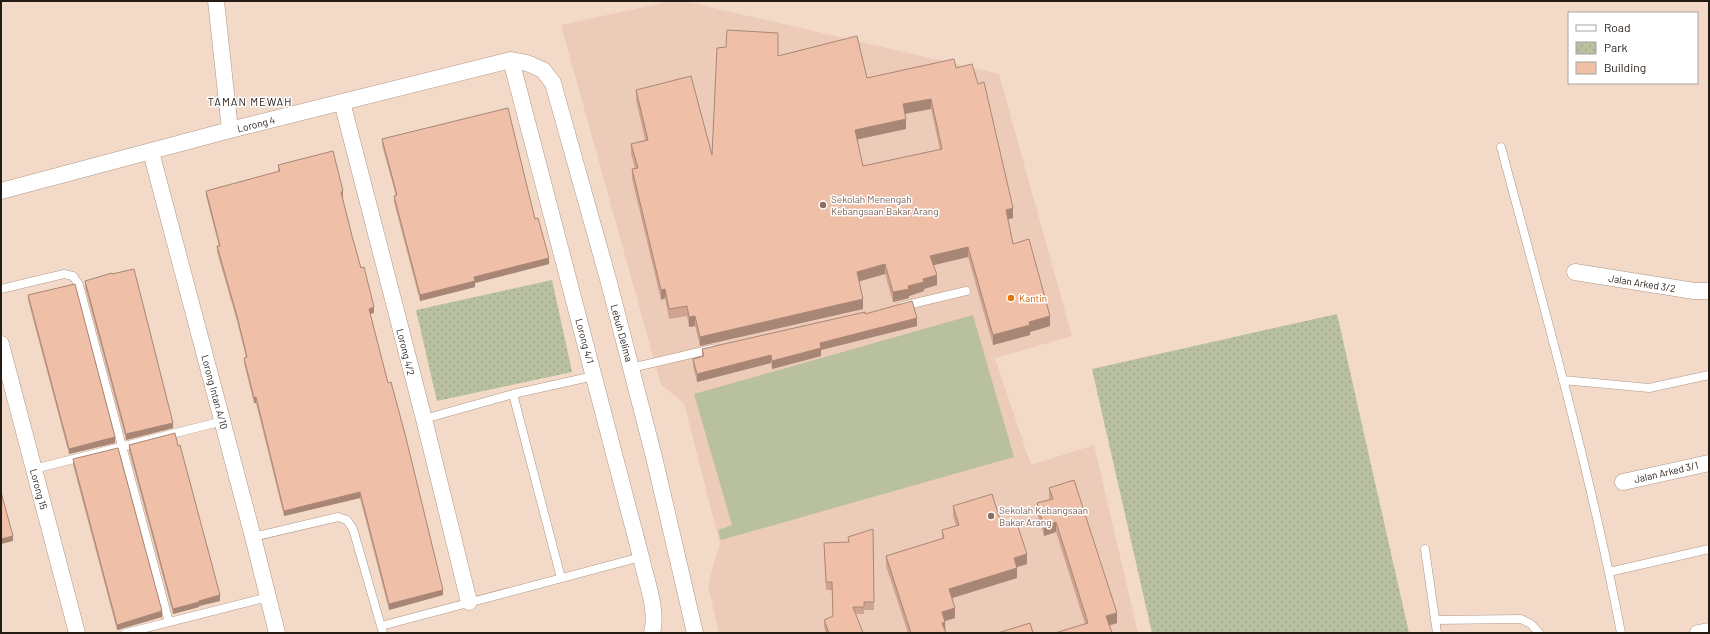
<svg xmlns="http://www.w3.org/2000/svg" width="1710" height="634" font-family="Barlow,sans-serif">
<defs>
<pattern id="park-dots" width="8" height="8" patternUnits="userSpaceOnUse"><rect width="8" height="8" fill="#b8c09f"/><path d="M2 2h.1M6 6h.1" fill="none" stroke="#9ea488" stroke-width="1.8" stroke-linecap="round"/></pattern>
</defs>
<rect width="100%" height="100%" fill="#f2d9c8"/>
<path fill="#ecccb8" d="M672 1H684L999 74 1072 336 995 358 1031 465 1094 445 1138 633H719L708 586 713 566 720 544 684 403 661 385 561 25Z"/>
<path fill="#b8c09f" d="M973 315 1014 457 721 540 718 530 732 525 694 394Z"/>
<path fill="url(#park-dots)" d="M552 280 572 372 437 401 416 310Z
M1337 314 1409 633H1152L1092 369Z"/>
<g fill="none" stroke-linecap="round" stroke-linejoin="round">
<defs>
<path id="lane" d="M1501 147C1544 308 1590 469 1621 633
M1 289 64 274 73 276 79 285 169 622
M903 306 966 291
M631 368 712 349
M1563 380 1649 388 1709 375
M513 394 561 578
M424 419 513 394 594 376
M34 469 223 421
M253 537 338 517 347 520 353 529 383 633
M1425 549 1437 633
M1609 572 1709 549
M1435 620 1521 619 1531 624 1539 633
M381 626 641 557
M126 633 268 597"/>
<path id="street" d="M216 1 230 130
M511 60 641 557C646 581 658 609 652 633
M342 102 424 419 469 602
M151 152 253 537 277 633
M1 191 230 130 511 60 527 63 543 70 553 83 608 279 654 457 695 633
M1575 272 1694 291H1709
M1 344 77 633
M1623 482 1709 463
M1698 633 1709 631"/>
</defs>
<use href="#lane" stroke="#af9888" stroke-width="9"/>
<use href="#street" stroke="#af9888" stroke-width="17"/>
<use href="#lane" stroke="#fff" stroke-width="8"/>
<use href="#street" stroke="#fff" stroke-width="16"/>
</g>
<path fill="#cea490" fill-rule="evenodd" d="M778 56 867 78 956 68 1013 218 1008 219 1013 244 1050 326 1030 332V335L993 345 968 257 933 265 937 285 924 289V291L909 296V298L893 302 885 274 859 281 863 309 700 346 695 326 689 327 687 316 669 319 665 298 661 300 632 179V169H635L631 153V144L645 140 636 100V90L712 155ZM931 109 940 150 863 166 857 139 906 129 905 114Z
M382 139 535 219 549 264 475 283V287L420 301 394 202V196H396L382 145Z
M278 165 343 197H342L352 236 374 313 370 314 443 595 389 610 360 498 284 516 256 403H254L244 363V358L246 357 237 321 217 252V246H219L206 196V191L278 172Z
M85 281 173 428 126 440 85 287Z
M28 295 115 443 69 454 28 300Z
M865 314 917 326 821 350V356L772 369 771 363 697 382 693 367V359L702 356V349Z
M129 445 178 446 220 601 199 606V607L173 614 129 451Z
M73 459 162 617 117 630 73 465Z
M1049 488 1117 623 1109 626 1085 624 1056 532 1044 536 1037 513V503L1050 499 1049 498Z
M953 506 1002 526 1027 564 1017 567V578L952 598 955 618 945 621 946 633H908L886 566V556L942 539V530L956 526 953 516Z
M873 529 874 610H864V614H856L863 633H826L824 627V620L833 616 832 590H826L824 543 848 542Z"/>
<path fill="#a88676" d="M931 99V109L903 114V104Z
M906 119V129L855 140V130Z
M343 191V197L341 198V192Z
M1013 208V218L1006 220V210Z
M968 247V257L930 266V256Z
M549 258V264L475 283V287L420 301V295L474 277Z
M885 264V274L857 282V272Z
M937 275V285L924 289V291L909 296V298L893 302V292L908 286 923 279Z
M665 289V298L661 300V290Z
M863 299V309L700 346V337Z
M374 307V313L369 314V309Z
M695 316V326L689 327V317Z
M1050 316V326L1030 332V335L993 345V335L1029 322Z
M917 318V326L821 350V356L772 369V361L820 343Z
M771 355V363L697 382V374Z
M256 397V403H254V398Z
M173 423V428L126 440V434Z
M115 437V443L69 454V449Z
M360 492V498L284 516V511Z
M1056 522V532L1044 536V526Z
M13 536V541L1 544V539Z
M1027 554V564L1014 568V558Z
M1017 568V578L949 599V589Z
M443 590V595L389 610V604Z
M220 595V601L199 606V607L173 614V609L199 601Z
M955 608V618L942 622V612Z
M162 611V617L117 630V625Z
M1117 613V623L1106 626V616Z
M945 622V632L942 623Z"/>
<path fill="#f0bfa8" stroke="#a88676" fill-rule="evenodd" d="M727 30 778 33V56L857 36 867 78 954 59 956 68 972 64 978 84 984 82 1013 208 1006 210 1013 244 1029 239 1050 316 1029 322 1030 325 993 335 968 247 930 256 937 275 923 279 924 282 908 286 909 289 893 292 885 264 857 272 863 299 700 337 695 316 689 317 687 306 669 309 665 289 661 290 632 169 638 168 631 144 648 140 636 90 691 76 712 155 717 48 726 47ZM931 99 942 149 863 166 855 130 906 119 903 104Z
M508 108 535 219 538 218 549 258 474 277 475 281 420 295 394 196 397 195 382 139Z
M333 151 343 191 341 192 352 236 361 268 364 267 374 307 369 309 388 383 391 382 406 438 443 590 389 604 360 492 284 511 256 397 254 398 244 358 247 357 237 316 217 246H220L206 191 280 171 278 165Z
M134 269 173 423 126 434 85 281 112 273V274Z
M75 284 115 437 69 449 28 295Z
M912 301 917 318 820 343 821 348 772 361 771 355 697 374 693 359 704 356 702 349 865 312V314Z
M175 433 178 446 180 445 220 595 199 601V602L173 609 129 445Z
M118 448 162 611 117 625 73 459Z
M1074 480 1117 613 1106 616 1112 633H1055L1088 623 1056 522 1044 526 1037 503 1053 499 1049 488Z
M1 492 13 536 1 539Z
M992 494 1002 526 1016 521 1027 554 1014 558 1017 568 949 589 955 608 942 612 945 622 942 623 946 633H911L886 556 944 538 942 530 959 525 953 506Z
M873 529 874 602H864V607H853L863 633H829L824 620 833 616 832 582H826L824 543 849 542 848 537Z
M1030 623 1033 633H998Z"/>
<g fill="#8d6e63" stroke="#fff" stroke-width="1.5">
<circle cx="823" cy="205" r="4"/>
<circle cx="991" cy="516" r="4"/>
</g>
<circle fill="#e8710a" stroke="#fff" stroke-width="1.5" cx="1011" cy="298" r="4"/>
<g text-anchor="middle" stroke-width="3" stroke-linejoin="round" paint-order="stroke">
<g font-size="10" fill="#241b15" stroke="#fff">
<text transform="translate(256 124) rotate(-14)" y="4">Lorong 4</text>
<text transform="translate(1642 283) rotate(9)" y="4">Jalan Arked 3/2</text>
<text transform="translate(622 333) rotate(75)" y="4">Lebuh Delima</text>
<text transform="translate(585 341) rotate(75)" y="4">Lorong 4/1</text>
<text transform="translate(406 352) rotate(76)" y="4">Lorong 4/2</text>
<text transform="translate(215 392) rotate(75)" y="4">Lorong Intan A/10</text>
<text transform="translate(1666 472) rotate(-13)" y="4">Jalan Arked 3/1</text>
<text transform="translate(39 489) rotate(75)" y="4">Lorong 15</text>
</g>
<g font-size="10" fill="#785e54" stroke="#fff" text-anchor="start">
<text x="831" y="203">Sekolah Menengah<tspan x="831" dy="12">Kebangsaan Bakar Arang</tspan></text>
<text x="999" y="514">Sekolah Kebangsaan<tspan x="999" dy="12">Bakar Arang</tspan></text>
</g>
<g font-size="10" fill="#c56008" stroke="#fff" text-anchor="start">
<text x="1019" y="302">Kantin</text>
</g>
<g font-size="11" letter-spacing="1" fill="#241b15" stroke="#fff">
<text x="250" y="106">TAMAN MEWAH</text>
</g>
</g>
<rect width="1710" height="634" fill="none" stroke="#241b15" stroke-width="4"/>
<rect x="1568" y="12" width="130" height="72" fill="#ffffff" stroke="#a7a4a1"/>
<rect x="1576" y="25" width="20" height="6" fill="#ffffff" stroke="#a7a4a1"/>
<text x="1604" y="32" font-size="12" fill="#241b15">Road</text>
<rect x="1576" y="42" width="20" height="12" fill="url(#park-dots)" stroke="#a7a4a1"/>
<text x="1604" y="52" font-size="12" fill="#241b15">Park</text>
<rect x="1576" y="62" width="20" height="12" fill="#f0bfa8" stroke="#a7a4a1"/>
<text x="1604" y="72" font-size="12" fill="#241b15">Building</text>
</svg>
